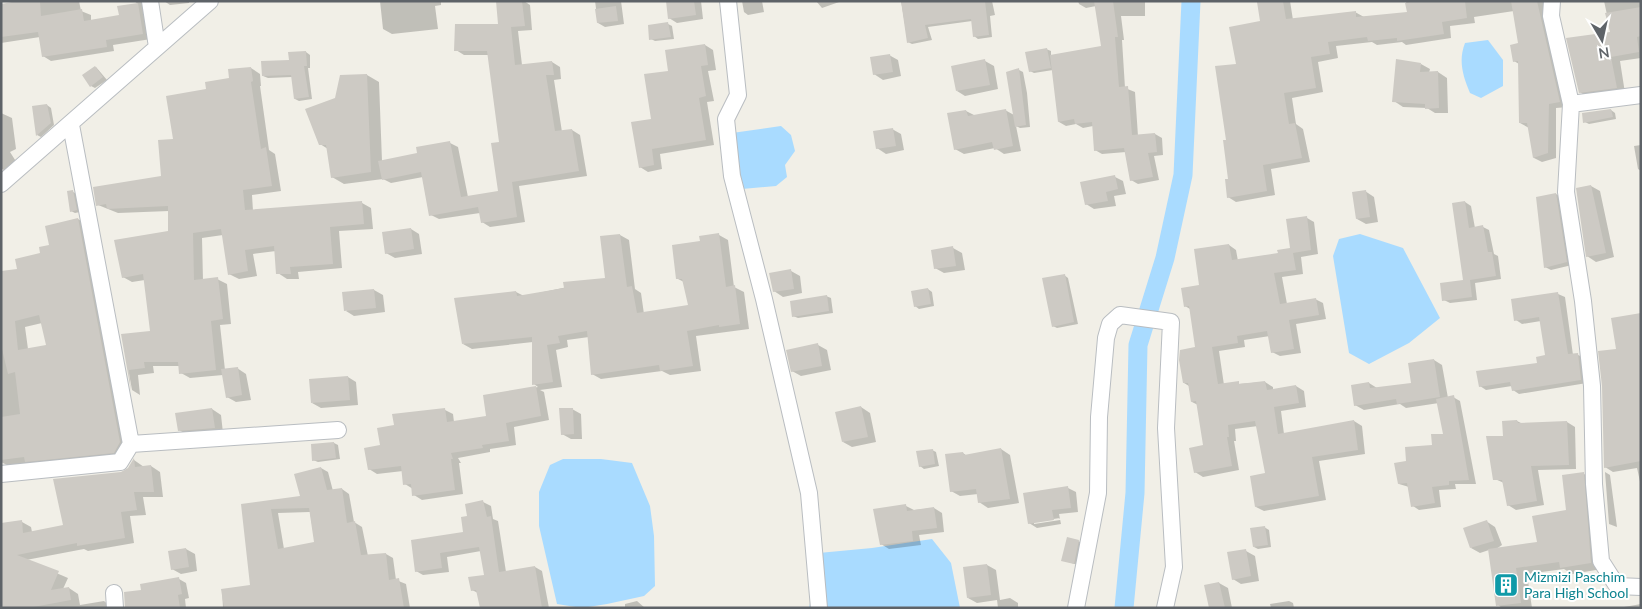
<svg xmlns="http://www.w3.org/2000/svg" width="1642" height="609" font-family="Lato,sans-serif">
<rect width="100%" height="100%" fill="#f1efe7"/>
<path fill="#a9dbff" d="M1488 40 1503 60V86L1481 98 1470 93C1463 76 1458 61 1465 43Z
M781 126 791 135 795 151 785 165 787 177 776 186 742 189 732 133Z
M1360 234 1403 248 1440 318 1409 343 1369 364 1349 353 1333 256 1339 239Z
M563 459H601L632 463 650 506 654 536 655 586 644 596 607 604 582 608 557 604 539 526V492L550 465Z
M932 539 951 563 960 608H809L813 589 808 554 872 548Z"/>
<path fill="#0003" fill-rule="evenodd" d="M18 1H79L81 11 91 15V21L120 16 138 4 134 1H150L151 39 113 45 114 51 51 61 43 56 40 37 1 43V5Z
M164 1H189V3L170 5Z
M380 1H441V5L435 6 438 29 392 34 383 29Z
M506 1H524L530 5 532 30 518 31 522 65 552 62 560 67 561 79 554 80 562 132 572 130 580 135 587 176 519 186 525 222 490 227 482 222 480 213 439 219 431 215 423 177 391 183 383 179 344 184 332 177 328 149 320 144 337 99 367 75 379 82 382 161 419 154 450 143 458 147 468 197 500 192V143L489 55H464L456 50 499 25Z
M595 1H621L624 24 605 27 598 23Z
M667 1H701L703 19 677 23 669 18Z
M742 1H762L764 12 748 15 744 12Z
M816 1H842L822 8Z
M901 1H992L995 15 990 16 992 37 978 39 974 36 972 21 928 27 932 40 912 44 908 42Z
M1078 1H1145V16H1121L1124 40H1122L1125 88 1135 92 1138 136 1155 134 1162 138 1163 155 1154 156 1159 180 1138 184 1131 180 1126 152 1102 154 1095 150 1093 126 1083 128 1076 124 1066 126 1059 122 1053 70 1034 73 1030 71 1046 49 1051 51V56L1103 47 1096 6 1086 8 1079 4Z
M1258 1H1290L1293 20 1355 12 1364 17 1408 13 1406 1H1544L1568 107 1556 108V158L1542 162 1534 158 1529 128 1520 123 1519 64 1514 61 1520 44 1514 11 1474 17 1475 23 1450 26 1451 38 1406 45 1402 42 1377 45 1372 42 1336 46 1338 58 1318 62 1323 92 1292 98 1296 124 1303 129 1310 162 1271 169 1275 195 1236 202 1228 197 1230 180 1228 141 1238 65 1261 22Z
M1604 1H1641V58L1620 61 1625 93 1589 98 1580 92 1611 33Z
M668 24 672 26 674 39 655 41 651 39Z
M705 45 713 50 716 70 708 71 714 101 707 102 714 145 660 154 662 169 648 172 640 167 652 120 670 72Z
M306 52 310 55V68H308L312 99 299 101 295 99 292 77 268 78 263 76Z
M889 55 898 60 901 76 883 80 874 74Z
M985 61 994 66 998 89 965 96 957 91Z
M1421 64 1430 69 1429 73 1438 72 1447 78 1448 113H1435L1427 108 1403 107 1394 101Z
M96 67 107 80 95 88 91 86Z
M251 68 260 74 261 86H260L269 150 275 154 281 191 252 195 253 211 362 203 371 208 373 229 339 231 342 268 298 272 299 279H287L278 273 276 251 253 254 257 276 239 279 229 274 223 235 202 238 203 280 217 279 227 284 231 324 220 325 225 370 237 368 246 374 251 400 236 402 227 397 223 375 190 378 181 373 180 366H153L154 373 138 375 140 395 132 390 122 335 151 332 145 280 132 282 123 277 169 232V211L118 213 98 205 162 177 174 140 208 90Z
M1019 70 1023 72 1027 93 1030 127 1020 128 1016 126 1021 151 1004 154 995 148 964 154 955 149 966 111 976 116 1005 110 1014 115Z
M47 105 51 108 54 125 41 137 37 135Z
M1611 110 1615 113 1616 119 1589 124 1585 122Z
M1 113 12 118 16 149 10 152 17 163 5 171 1 168Z
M892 129 901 134 904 150 886 154 877 148Z
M1641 145V171L1638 169 1634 146Z
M1115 177 1123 181 1126 194 1114 196 1116 206 1094 209 1086 204Z
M1591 186 1600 191 1614 257 1596 262 1587 256Z
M1365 191 1374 197 1378 222 1366 224 1357 219Z
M73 192 77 194 80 212 75 213 71 211Z
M1556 194 1562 198 1572 265 1551 270 1545 267Z
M1465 202 1471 206 1475 228 1483 227 1489 230 1494 254 1498 256 1501 279 1475 283 1477 300 1450 303 1444 300 1465 281Z
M1307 218 1314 222 1318 254 1301 257 1303 274 1282 277 1287 304 1315 299 1323 303 1326 319 1296 324 1301 353 1280 356 1272 352 1270 336 1244 340 1245 347 1219 351 1224 385 1265 382 1273 387V390L1296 386 1304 391 1306 407 1281 411 1284 434 1354 421 1362 426 1365 454 1319 461 1326 500 1264 511 1256 507 1267 474 1258 426 1235 429 1236 441H1234L1239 470 1203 477 1195 472 1204 446 1198 405 1192 402 1189 386 1184 383 1197 348 1190 309 1185 306 1229 245 1236 250 1238 261 1279 254 1291 249Z
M78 219 89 226 125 458 9 466 1 462V272L18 270 42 254ZM42 323 48 346 28 349 25 327Z
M411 229 419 234 422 254 395 258 386 253Z
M620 235 629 240 635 289 641 293 644 314 689 306 684 282 678 279 701 242 719 235 728 240 734 287 744 292 749 329 696 336 701 371 670 375 662 371 601 379 592 374 589 337 567 340 568 347 556 350 562 387 540 390 544 392 549 420 514 427 516 445 490 449V452L458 458 461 463H459L463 494 422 500 414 495 413 489 405 484 403 471 377 474 369 469 395 426 445 410 453 414 454 422 488 417 485 396 538 387 534 384 533 342 472 349 463 344 516 292 524 296 606 279Z
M953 248 962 253 965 270 944 273 935 268Z
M791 271 800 276 802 293 783 297 774 291Z
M1064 275 1068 278 1078 324 1057 328 1053 326Z
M928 289 932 292 934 306 919 309 915 306Z
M374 290 383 295 385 312 354 316 346 311Z
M1558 294 1565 297 1573 355H1578L1585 358 1587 383 1519 394 1513 390 1512 386 1486 390 1480 386 1539 364 1547 356 1541 321 1522 324 1516 320Z
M826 296 831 298 833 313 798 318 793 316Z
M1641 314V486L1637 468 1613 472 1605 467 1618 350Z
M818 345 827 350 831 370 801 376 792 371Z
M1434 360 1442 365 1448 398 1453 397 1460 401 1476 484H1455L1456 489 1439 490 1441 507 1419 510 1413 506 1409 487 1399 484 1408 462 1433 446 1445 435 1439 403 1406 408 1400 404 1364 410 1355 405 1369 383 1377 388 1412 384Z
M348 377 356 382 358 405 321 408 312 403Z
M861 407 870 413 876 442 852 447 843 442Z
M212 409 221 415 223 433 188 435 179 430Z
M572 409 581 414 582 439H571L562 434Z
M1517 421 1523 424 1567 422 1575 427 1576 469 1538 470 1544 505 1516 510 1508 505 1504 483 1495 479 1505 437Z
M334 443 338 445 340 459 318 462 313 460Z
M1001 449 1010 455 1019 503 988 508 979 502 978 494 960 496 951 491 963 453 967 456Z
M932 450 936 452 939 466 924 469 920 466Z
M134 460 144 467 151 466 160 472 163 497H143L146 515 130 516 134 543 88 551 84 549 26 560 68 578 63 589 69 588 78 594 80 605 104 601 112 608H1L22 522 31 527 32 532 64 526 129 468Z
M321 468 328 472 333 491 342 489 349 494 354 522 362 527 368 556 386 554 393 558 396 580 406 584 410 608H223L222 590 252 586 242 505 301 497ZM310 512 315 543 284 549 278 513Z
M1605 472 1610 475 1617 527 1609 524Z
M1584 474 1595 480 1602 569 1572 574 1564 569 1527 574 1532 608H1502L1498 605 1489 550 1480 553 1471 548 1486 521 1495 527 1502 545 1496 549 1538 543 1568 511Z
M1068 488 1076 492 1078 512 1059 514 1061 524 1037 528 1029 523ZM1060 518V520L1034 524V522Z
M483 502 491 506 493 519 498 521 506 572 535 567 542 571 549 608H481L478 593 472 590 485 576 481 551 447 557 449 572 423 575 416 571 465 534 469 517Z
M906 506 914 510 934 508 942 513 944 532 919 535 921 545 889 549 881 544Z
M1264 527 1269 530 1271 547 1258 549 1254 547Z
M1078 541 1082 543 1078 565 1062 560Z
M186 549 195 554 197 571 181 574 172 569Z
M1246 551 1255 556 1259 581 1241 584 1233 579Z
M987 565 996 570 1000 600 1010 598 1018 603V608H998L997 600 977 603 968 598Z
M179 579 186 583 189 598 185 599 186 608H125L143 591Z
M1219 583 1228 588 1232 608H1210Z
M637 601 645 608H625V604Z
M1289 601 1293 603 1294 608H1271L1270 604Z
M1641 604V608H1624V607Z"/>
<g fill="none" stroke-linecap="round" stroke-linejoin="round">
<path stroke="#a9dbff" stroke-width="19" d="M1124 608 1135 493 1138 345 1165 258 1183 175 1191 1"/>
</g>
<path fill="#cdcac4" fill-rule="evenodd" d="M18 1H40L41 16 82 9 84 21 119 15 117 6 138 3 143 34 106 40 107 47 42 57 38 32 1 37V4Z
M496 1H522L525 26 511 27 515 65 552 61 554 75H546L555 131 572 129 579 171 512 182 517 217 481 223 478 207 429 216 421 172 382 180 378 161 417 153 416 147 450 141 461 197 498 191 491 143 499 142 487 51H454L455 24H498Z
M666 1H694L696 15 668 19Z
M901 1H985L989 35 973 37 971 19 925 25 928 38 907 43Z
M1094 1H1113L1118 37H1115L1119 87 1128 86 1132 135 1155 133 1157 152 1148 153 1153 177 1130 181 1124 148 1094 151 1092 122 1075 124 1074 119 1058 122 1050 55 1101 46Z
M1264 1H1283L1286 19 1356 11V17L1407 12 1405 3 1416 1H1465L1467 18 1442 22 1444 34 1397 41V38L1368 41 1367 37 1328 42 1330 54 1311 57 1316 88 1284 93 1289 124 1295 123 1302 158 1263 165 1267 191 1227 198 1225 179H1228L1223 140H1226L1215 66 1236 64 1229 27 1260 21 1257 2Z
M1511 1H1537L1560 102 1549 104 1548 153 1533 158 1527 123H1519L1518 61 1513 62 1510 45 1518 43Z
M616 6 618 21 597 23 595 9Z
M1641 7V36L1637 37 1639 52 1611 57 1617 88 1579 93 1566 38 1610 32 1605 13Z
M668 22 671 37 649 40 648 25Z
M705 44 708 65 701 66 706 96 699 98 706 140 652 149 654 165 639 168 631 122 651 119 644 74 668 71 665 50Z
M1047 48 1051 68 1029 72 1025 52Z
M306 51 307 66H304L309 97 294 99 291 75 262 76 261 61 289 60 288 52Z
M890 54 893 72 873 75 870 57Z
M985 59 990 85 956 91 951 66Z
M1396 59 1421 63 1420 72 1438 71 1439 108 1425 109V104L1392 102Z
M95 66 103 77 90 87 82 75Z
M251 67 253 81 251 82 261 149 266 147 272 186 243 190 245 210 362 201 364 224 330 227 333 264 290 267 291 274H276L274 246 245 250 248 271 228 275 221 229 193 233 194 280 218 277 223 319 211 321 216 370 179 374 178 362H144L145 368 129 370 131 391 121 334 150 331 143 274 122 278 114 240 168 231V206L107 209 106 204 96 206 93 187 161 176 158 140 173 139 166 96 206 89 205 82 229 78 228 69Z
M1019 68 1026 125 1015 127 1006 72Z
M367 74 371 172 331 178 326 145H319L305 109 335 98 340 75Z
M47 104 51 123 36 136 32 106Z
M1006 109 1013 146 994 150 992 142 954 150 947 113 966 110 968 116Z
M1611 109 1613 117 1583 123 1582 113Z
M893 128 896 146 876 149 873 131Z
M1115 175 1118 189 1106 192 1108 201 1085 205 1080 182Z
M1591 185 1606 253 1586 257 1576 188Z
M73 190 77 210 70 212 67 191Z
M1366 190 1370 217 1356 219 1352 192Z
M1556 193 1567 262 1544 268 1536 197Z
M1465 201 1469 228 1483 225 1488 252H1492L1496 276 1470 280 1472 297 1442 301 1440 283 1463 280 1452 203Z
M1307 216 1311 250 1293 253 1296 270 1274 273 1280 304 1316 298 1319 315 1289 320 1294 349 1271 353 1267 331 1237 336 1238 343 1212 347 1218 384 1239 381V384L1265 381 1267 390 1296 385 1299 403 1274 407 1278 434 1354 420 1358 450 1312 457 1319 496 1255 507 1250 476 1265 473 1255 421 1228 425 1229 437H1227L1232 466 1194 473 1189 448 1203 445 1196 401 1191 402 1188 383H1183L1179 360 1180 350 1195 347 1189 306 1184 307 1181 288 1199 285 1194 249 1229 244 1232 260 1278 253 1277 250 1290 248 1286 219Z
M78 218 120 442 114 453 25 462 24 457 1 460V417L20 414 15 372 8 374 1 345V271L17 269 15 259 40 253 39 247 49 245 45 226ZM39 315 46 345 18 350 15 321Z
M411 228 414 249 385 254 382 232Z
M719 233 726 287 735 285 740 324 719 327V325L687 331 693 366 660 371 659 365 591 375 587 331 558 336 560 343 547 345 553 382 532 385V337L462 344 454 298 516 291 517 296 564 288 563 282 605 278 600 236 620 234 627 287 632 286 637 313 688 305 682 279H676L672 245 700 241 699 236Z
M953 246 956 266 934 269 931 250Z
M791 269 794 289 773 292 769 273Z
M1065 274 1074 322 1052 327 1042 278Z
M928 288 931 304 914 307 911 291Z
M374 289 376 308 344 311 342 292Z
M1558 292 1568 354 1578 353 1581 380 1512 391 1510 382 1479 387 1476 371 1537 363 1536 357 1545 355 1539 317 1514 321 1511 299Z
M827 295 829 311 792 317 790 301Z
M1641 313V461L1604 468 1602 386 1598 351 1616 349 1611 318Z
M818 343 822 366 791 372 786 350Z
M1434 359 1440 397 1397 404 1396 399 1354 406 1351 385 1369 382 1370 388 1411 383 1408 363Z
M238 367 242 395 226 398 221 369Z
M348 376 350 400 311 403 309 379Z
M536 386 541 416 506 423 509 441 482 445 483 448 451 453 453 459H451L455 490 412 496 411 484 403 485 401 466 368 470 364 448 380 445 377 428 394 425 392 414 445 408 447 422 486 416 483 395Z
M1454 395 1469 480 1449 481V485L1432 487 1435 503 1411 507 1407 483 1398 484 1394 463 1406 461 1405 447 1432 445 1431 434H1443L1436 399Z
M861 406 868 437 842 442 835 412Z
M212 408 215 428 178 431 175 413Z
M559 408H573L574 434 561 435Z
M1517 420 1518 423 1567 421 1569 465 1531 466 1537 501 1507 506 1502 480H1493L1486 436H1503L1502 421Z
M334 442 336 458 312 461 311 444Z
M1001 448 1010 499 978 503 976 489 950 492 945 454 963 452 964 455Z
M933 449 935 464 919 467 916 451Z
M134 458 135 467 151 465 154 492H134L137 510 121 512 125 538 77 546V543L17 555 59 571 51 590 69 587 71 600 28 608H1V523L22 520 23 533 63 525 53 479 121 472 128 468Z
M321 467 327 490 342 488 347 523 355 521 361 555 386 553 389 580 399 578 404 608H224L221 589 250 585 241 504 300 496 294 474ZM309 508 314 542 278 549 271 509Z
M1584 472 1591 563 1560 568 1559 562 1516 568 1521 603 1496 606 1488 549 1537 542 1532 516 1566 510 1562 475Z
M1068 486 1071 508 1052 510 1054 520 1028 524 1023 493Z
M483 500 487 517 491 516 499 572 535 566 542 608H480L476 590 471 591 468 577 484 575 479 547 440 553 442 568 415 572 411 540 463 532 461 517 467 516 465 504Z
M906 504 907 511 934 507 937 528 912 531 913 541 880 545 873 509Z
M1487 520 1494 541 1470 548 1463 528Z
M1265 526 1268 545 1253 547 1250 528Z
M1067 537 1079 540 1074 564 1061 561Z
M186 548 189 567 171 570 168 551Z
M1246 549 1251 576 1232 580 1227 552Z
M987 564 991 595 967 598 963 567Z
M179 577 182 594 178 595 180 608H125L124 592 141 590 140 584Z
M1219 582 1225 608H1209L1204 585Z"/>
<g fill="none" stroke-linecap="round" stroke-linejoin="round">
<defs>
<path id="minor" d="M150 1 157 47
M728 1 738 95 726 119 732 176 764 299 809 493 819 608
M1552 1 1551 16 1571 104 1566 192 1583 301 1592 386 1594 484 1601 561 1617 586 1641 587
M1571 104 1641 95
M71 125 131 444 338 430
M1 184 210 1
M1 474 120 462 131 444
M114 593 115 608
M1076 608 1098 493 1099 417 1106 338 1110 324 1120 315 1171 322 1166 428 1174 567 1165 608"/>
</defs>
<use href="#minor" stroke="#b9bdc1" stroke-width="18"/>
<use href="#minor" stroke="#fff" stroke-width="16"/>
</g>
<defs>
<symbol id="building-square" viewBox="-11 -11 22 22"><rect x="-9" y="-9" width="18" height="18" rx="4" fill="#0f9aa8" stroke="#fff"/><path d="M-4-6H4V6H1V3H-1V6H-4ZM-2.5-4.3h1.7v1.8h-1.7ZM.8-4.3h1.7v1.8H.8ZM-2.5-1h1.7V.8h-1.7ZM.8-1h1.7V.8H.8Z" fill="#fff"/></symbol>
</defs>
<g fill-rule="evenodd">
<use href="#building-square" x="1492" y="571" width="28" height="28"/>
</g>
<g text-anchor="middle" stroke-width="4" stroke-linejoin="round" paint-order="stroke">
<g font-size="14" fill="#0d838f" stroke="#fff" text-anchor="start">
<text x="1524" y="582">Mizmizi Paschim<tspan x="1524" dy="16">Para High School</tspan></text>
</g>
</g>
<rect width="1642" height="609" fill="none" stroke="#5e6368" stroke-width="5"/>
<g transform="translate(1602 40) rotate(171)" stroke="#ffffff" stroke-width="4" paint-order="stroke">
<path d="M0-4L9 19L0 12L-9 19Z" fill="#5e6368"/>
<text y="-8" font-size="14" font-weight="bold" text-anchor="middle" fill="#5e6368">N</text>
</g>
</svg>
